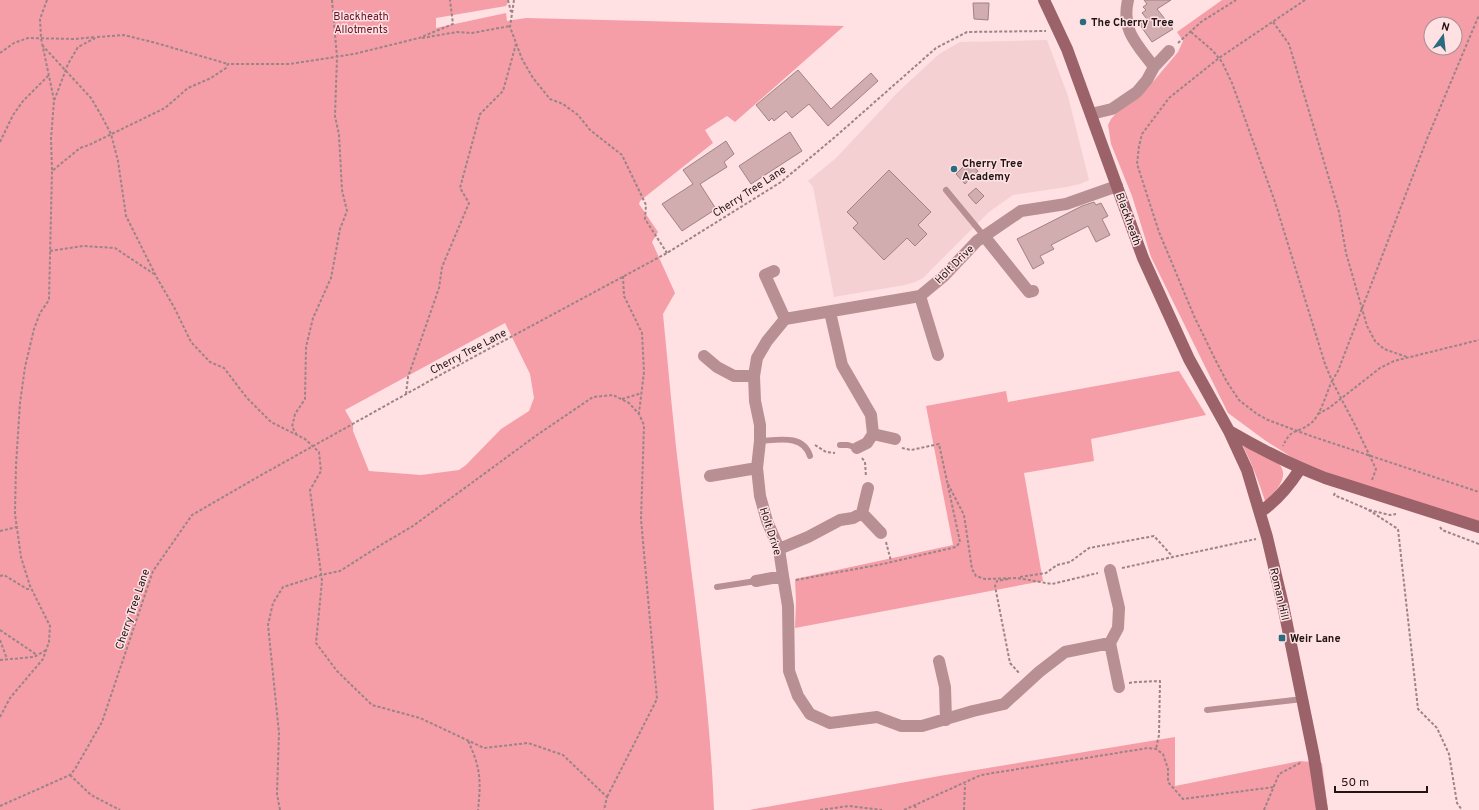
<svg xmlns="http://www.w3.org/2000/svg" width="1479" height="810" font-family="Overpass,sans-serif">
<rect width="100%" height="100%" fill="#ffe1e3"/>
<path fill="#f5d0d3" d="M1047 40 1068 96 1089 180 1080 184 1067 187 1013 195 989 212 923 278 915 282 905 285 834 297 813 187 808 181 836 158 898 92 939 54 960 42Z"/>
<path fill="#f59ea8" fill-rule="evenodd" d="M0 0H509L506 6 436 18V28L506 13 507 21 526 18 844 26 735 122 727 116 705 130 713 143 640 201 639 204 658 232 652 242 675 293 663 314C669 375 674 436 682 497 695 601 710 705 714 810H0ZM505 323 530 374 534 398 529 411 501 429 466 465 459 470 421 475 369 471 353 431V424L345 410Z
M1222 0H1479V527L1325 478 1266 441 1228 413 1151 257 1132 196 1111 144 1108 125 1111 119 1119 110 1141 96 1178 52 1183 41 1177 32ZM1431 24H1455V48H1431Z
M1179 371 1206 415 1091 439 1094 461 1024 473 1043 581 795 628 796 602 795 579 953 545 926 406 1006 391 1008 402Z
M1243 446C1254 451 1268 455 1277 462 1292 474 1276 493 1265 501 1259 482 1252 464 1243 446Z
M1175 737V786L1300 761 1322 763 1328 810H749L945 775Z"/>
<path fill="#d1adb0" stroke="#a28083" d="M1144 0H1171L1157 9 1173 29 1152 42 1140 25 1147 19 1142 13 1146 10 1143 7 1147 4Z
M973 3H989L988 20 974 19Z
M798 70 831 109 871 73 878 81 828 126 809 104 792 118 786 111 774 121 772 118 769 121 756 105Z
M790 132 802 151 751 184 739 166Z
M726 141 734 154 724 162 727 167 700 184 716 209 682 231 662 204 693 184 683 170Z
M968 162 978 171 965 184 956 174Z
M889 170 931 212 918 225 927 234 915 246 907 238 884 260 853 228 858 223 847 212Z
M976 188 984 196 976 204 968 195Z
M1094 202 1096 205 1101 203 1108 216 1102 219 1110 235 1096 242 1088 226 1051 245 1054 249 1040 256 1044 263 1033 269 1017 239 1082 206Z"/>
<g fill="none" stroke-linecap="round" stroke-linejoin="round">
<path stroke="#9a8485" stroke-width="2" stroke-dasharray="3 2" stroke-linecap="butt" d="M47 0 40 19 41 38 54 100
M508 0 511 12
M514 0 510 27 522 59 533 78 550 99 563 104 578 115 590 130 622 155 646 205 645 219 667 253
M1305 0 1219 58 1169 98 1142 134 1139 146 1137 164 1159 232 1194 316 1215 359 1227 382 1239 400 1257 414 1268 420 1311 436 1479 492
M1273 22 1289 44 1339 212 1346 253 1367 326 1375 341 1384 349 1407 357
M1191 32 1213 51 1222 62 1232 83 1275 202 1325 364 1332 381C1327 391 1320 417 1311 423 1298 434 1291 427 1283 446
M422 38 457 32 472 33 510 26
M1178 43 1201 22 1236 0
M42 45 91 98 101 115 111 134 118 161 126 216 157 278 174 307 191 342 210 362 224 368 247 398 271 422 305 439 319 452 321 471 310 490 322 581 316 643 337 671 372 705 420 718 484 748 528 743 563 755 607 797 604 810
M0 53 14 43 28 38 75 39 95 37
M0 142 13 115 23 101 49 75
M52 170 51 139 54 101 68 64 78 47 97 37 124 35 156 43 228 64
M50 251 83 246 115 248 154 274
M623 276 624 296 642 333 644 372 639 413
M406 394 408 377 439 288 442 267 469 203 460 188 480 114 503 91 516 44
M622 399 642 393
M1318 414 1329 408 1380 368 1394 361 1479 340
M297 435 292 427 295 414 305 399 306 347 313 318 331 278 340 229 347 211 342 190 339 135 335 116 337 57 332 0
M815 445 826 452 835 453
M862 458 865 462 866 477
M1372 480 1376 469 1355 425 1332 381 1338 371 1427 139 1479 15
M948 484 964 515 972 569 976 576 985 579 1017 578 1052 584 1098 573
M1335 493 1334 495 1367 509 1398 529 1418 709 1437 728 1449 754 1457 803 1462 810
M1369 510 1390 515 1396 514
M1440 527 1442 530 1479 544
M0 531 17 527
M886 542 891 561
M1122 568 1256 539
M0 576 4 575 27 589H31
M1020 577 1046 573 1057 565 1070 562 1089 548 1154 536 1173 557
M1008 579 997 581 995 586 1010 663 1020 674
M796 580 883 564 956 547 960 542 939 444 911 450 902 448
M0 630 37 655
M0 640 7 659
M0 660 34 657 46 650
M1129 683 1136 682 1160 681 1159 735 1156 749
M0 717 10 698 43 659 49 642 50 626 30 586 21 557 15 514 16 465 20 403 25 367 34 329 40 313 49 300 52 171 80 148 89 145 165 108 188 88 211 78 226 68 228 64H290L354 54 419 38 453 24 450 0
M468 741C481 768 481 782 478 810
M70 775 91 795 120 810
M915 805 916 810
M0 806 70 775 75 769 102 722 153 571 192 515 256 478 442 374 667 253 781 182 835 137 936 48 967 32 1046 31
M280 810 277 794 279 733 268 625 273 603 283 587 321 575 340 571 384 543 413 526 537 435 593 397 613 395 629 403 639 414 644 425 641 519 657 699 607 797
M820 810 849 806 882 810
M904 810 981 775 1148 748 1156 749 1163 754 1168 769V782L1183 799 1274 787
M964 810 965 784
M1264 810 1279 774 1302 762"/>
<path stroke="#b88f92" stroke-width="6" d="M946 190 984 236
M760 441C778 440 803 434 810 456
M840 445H848L857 448
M717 587 756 581
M1207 710 1303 699"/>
<path stroke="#b88f92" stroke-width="12" d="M1128 0C1121 31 1137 44 1154 67
M1091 114 1112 109 1137 92 1147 80 1154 67 1169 51
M984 236 1029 292 1033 291
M774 271 765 275 785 319
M920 296 938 355
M830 312 842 365 871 415 873 434 895 439
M704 356 717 367 734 376H754
M857 448 867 443 873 434
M710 476 757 468
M862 513 881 533
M779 549 808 537 840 520 853 518 862 513 868 488
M1110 570 1119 608 1118 628 1110 643 1065 652 1039 672 1004 704 973 711 922 726H901L877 717 830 723 810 714 798 696 789 671 788 606 783 576 779 549 767 521 760 496 757 468 760 441V425L755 401 754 376 757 358 767 341 785 319 920 296 944 276 977 241 1021 211 1066 204 1117 186
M756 581 783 576
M1110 643 1119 687
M939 661 945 687 946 720"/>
<path stroke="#9c6269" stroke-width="12" d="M1044 0 1067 49 1143 258 1189 359 1229 431 1247 470 1267 537 1283 605 1314 757 1322 810
M1229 431C1260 449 1291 465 1325 478L1479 527
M1260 512C1277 501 1289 486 1300 469"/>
</g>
<g fill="#2b6b80" stroke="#ffe1e3" stroke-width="1.5">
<circle cx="1083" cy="22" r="4"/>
<circle cx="954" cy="169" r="4"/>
<rect x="1278" y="634" width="8" height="8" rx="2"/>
</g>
<g text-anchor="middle" stroke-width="3" stroke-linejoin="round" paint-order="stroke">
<g font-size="11" fill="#621125" stroke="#ffe1e3">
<text x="361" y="20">Blackheath<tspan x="361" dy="13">Allotments</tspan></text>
</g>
<g font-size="11" font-weight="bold" fill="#201314" stroke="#ffe1e3" text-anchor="start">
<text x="1091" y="26">The Cherry Tree</text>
<text x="962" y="167">Cherry Tree<tspan x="962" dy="13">Academy</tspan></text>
<text x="1290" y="642">Weir Lane</text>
</g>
<g font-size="11" fill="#201314" stroke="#ffe1e3">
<text transform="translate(749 191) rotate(-33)" y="4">Cherry Tree Lane</text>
<text transform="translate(1129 219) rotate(70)" y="4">Blackheath</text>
<text transform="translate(954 264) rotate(-45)" y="4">Holt Drive</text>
<text transform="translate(468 351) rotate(-28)" y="4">Cherry Tree Lane</text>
<text transform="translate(771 531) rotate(72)" y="4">Holt Drive</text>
<text transform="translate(1280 594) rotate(77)" y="4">Roman Hill</text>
<text transform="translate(132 609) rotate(-71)" y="4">Cherry Tree Lane</text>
</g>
</g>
<g transform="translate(1443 36) rotate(15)"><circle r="19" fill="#ffe1e3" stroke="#a68f90"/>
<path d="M0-3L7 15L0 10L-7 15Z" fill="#2b6b80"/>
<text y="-6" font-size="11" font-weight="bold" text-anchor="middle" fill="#201314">N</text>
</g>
<path d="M1335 786v6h92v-6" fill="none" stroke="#201314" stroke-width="2"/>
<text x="1341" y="786" font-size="12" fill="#201314" stroke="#ffe1e3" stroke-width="3" paint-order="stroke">50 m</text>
</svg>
